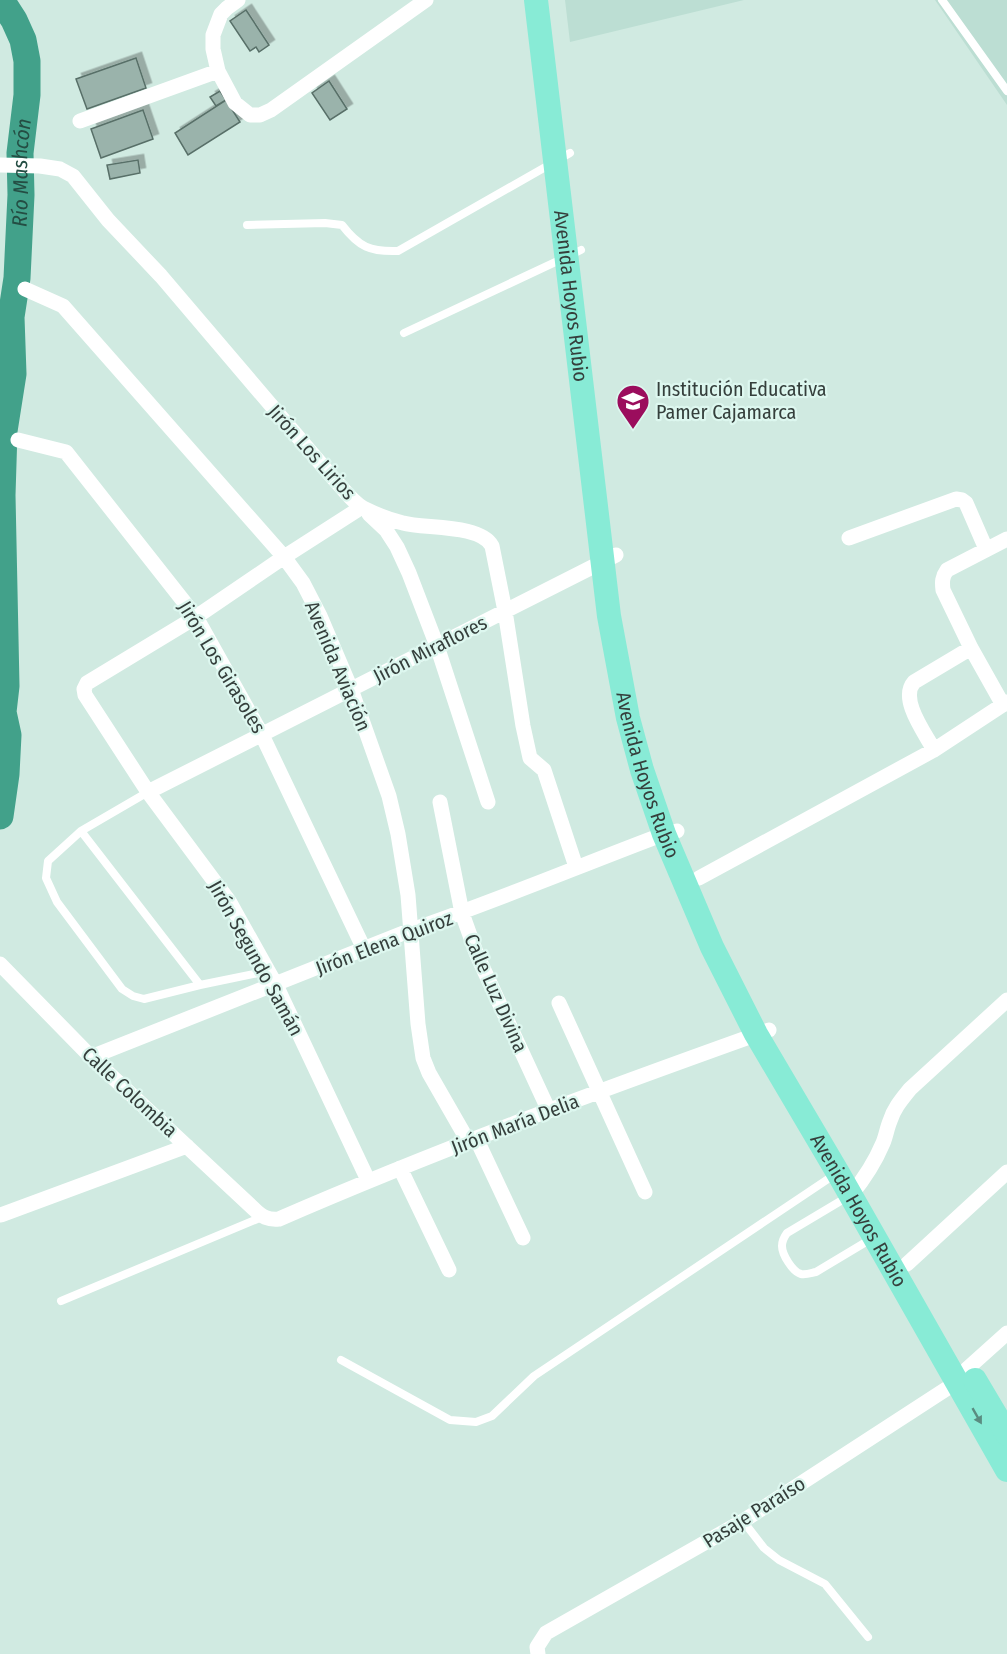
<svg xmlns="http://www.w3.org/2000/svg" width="1007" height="1654" font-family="'Fira Sans Condensed',sans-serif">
<defs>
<filter id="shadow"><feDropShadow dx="5.5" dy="-5.5" stdDeviation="0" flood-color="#0004"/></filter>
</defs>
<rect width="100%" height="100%" fill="#d0eae1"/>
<path fill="#bcded3" d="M565 0H744L570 42Z
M935 0H1007V105Z"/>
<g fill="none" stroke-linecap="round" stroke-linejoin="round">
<path stroke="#42a18a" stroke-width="27" id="s1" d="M0 816 6 774 8 735 3 712 6 686 2 495 4 431 13 374 11 317 17 278 21 195 20 153 27 95V61L23 40 14 20 1 0"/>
</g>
<path fill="#9ab3ab" stroke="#586f68" stroke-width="1.5" filter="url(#shadow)" d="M246 10 269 45 259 52 256 47 250 51 230 21Z
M136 58 146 88 87 109 76 79Z
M329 81 347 109 330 120 312 93Z
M220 91 226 100 216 106 210 97Z
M226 100 240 122 188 155 175 133Z
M143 110 153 139 101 158 91 129Z
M138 160 140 173 110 179 107 165Z"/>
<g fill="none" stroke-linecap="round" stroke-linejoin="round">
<path stroke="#fff" stroke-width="8" d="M942 0 1007 91
M247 225 325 223 342 225C359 247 370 252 398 251L570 153
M404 333 581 250
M148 792 81 831 48 861 46 878 57 902 122 989 133 996 144 999 200 985 268 971
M81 831 200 985
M849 1196 787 1233C784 1237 782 1241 782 1246 782 1255 793 1272 801 1274 806 1275 811 1273 816 1272L871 1239
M61 1301 262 1217
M341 1360 450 1420 476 1422 492 1416 534 1376 834 1175
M743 1521 764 1548 779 1560 825 1584 868 1637"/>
<path stroke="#fff" stroke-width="15" d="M238 0 227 8 221 14 213 35V49L218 71 235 103 250 115H260L271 110 426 0
M80 121 218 71
M0 165 40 166 60 169 73 176 108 220 161 276 333 478C343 488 351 501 363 508 375 514 390 520 403 523 424 529 480 524 492 546L505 611 523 726 530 758 544 770 576 867
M25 289 63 306 284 557 303 583 320 616 351 689 389 796 398 834 408 895 418 1024 423 1058 429 1073 468 1141
M18 440 66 452 196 617 262 735 364 949
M362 507 284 557 196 617 87 683 84 689 85 695 148 792 229 901 276 985 368 1180
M369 514 386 530 397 547 409 573 437 646 488 802
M849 538 956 499 962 500 966 503 986 549
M1003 705 971 648 943 590C942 582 942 577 947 570L1007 539
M934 750C925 733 899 699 914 682L971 648
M148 792 616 555
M440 802 462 913 477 955 549 1111
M699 878 934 750 1007 702
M0 964 91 1057 254 1209C262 1217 268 1220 279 1219 440 1149 604 1089 769 1030
M559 1003 645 1192
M91 1057 411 930C496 901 579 866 664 834L677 831
M476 1138 523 1238
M400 1168 449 1270
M851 1195C864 1179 875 1162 883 1143 886 1136 887 1128 890 1121 894 1108 902 1099 910 1089L1007 1000
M1 1215 187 1146
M907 1264 1007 1172
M538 1654 537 1647 546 1633 743 1521 957 1382 968 1368 1007 1333"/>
<g stroke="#88ebd6" stroke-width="24">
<path id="s2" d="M536 0 609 616 628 718 642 770 664 834 712 947 756 1034 838 1173 1007 1470"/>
<path d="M975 1380 1007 1434"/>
</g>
</g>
<defs><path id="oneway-solid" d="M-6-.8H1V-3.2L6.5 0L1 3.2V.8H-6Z" transform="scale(1.5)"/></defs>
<use fill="#5a8c81" href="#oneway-solid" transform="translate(977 1416) rotate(60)"/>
<defs>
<symbol id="school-pin" viewBox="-11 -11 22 30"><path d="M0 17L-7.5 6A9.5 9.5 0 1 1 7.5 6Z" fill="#9b0d5d" stroke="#ddf7ef"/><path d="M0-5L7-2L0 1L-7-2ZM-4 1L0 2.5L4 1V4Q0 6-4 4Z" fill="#fff"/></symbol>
</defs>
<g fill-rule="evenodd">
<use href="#school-pin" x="614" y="382" width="38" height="52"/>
</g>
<g text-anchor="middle" stroke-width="4.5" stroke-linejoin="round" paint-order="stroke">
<g font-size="20" fill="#353f3c" stroke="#ddf7ef">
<text dy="7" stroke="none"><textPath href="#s2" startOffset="298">Avenida Hoyos Rubio</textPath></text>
<text transform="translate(312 452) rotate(48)" y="7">Jirón Los Lirios</text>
<text transform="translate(430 649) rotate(-27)" y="7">Jirón Miraflores</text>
<text transform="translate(338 666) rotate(67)" y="7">Avenida Aviación</text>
<text transform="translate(222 667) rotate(59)" y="7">Jirón Los Girasoles</text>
<text dy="7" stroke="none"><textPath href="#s2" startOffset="784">Avenida Hoyos Rubio</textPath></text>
<text transform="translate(384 943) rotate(-21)" y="7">Jirón Elena Quiroz</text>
<text transform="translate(256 958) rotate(61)" y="7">Jirón Segundo Samán</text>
<text transform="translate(496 993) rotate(66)" y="7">Calle Luz Divina</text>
<text transform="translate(130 1092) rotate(43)" y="7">Calle Colombia</text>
<text transform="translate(515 1124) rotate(-21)" y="7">Jirón María Delia</text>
<text dy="7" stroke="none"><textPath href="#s2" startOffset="1270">Avenida Hoyos Rubio</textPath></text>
<text transform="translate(754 1512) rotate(-32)" y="7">Pasaje Paraíso</text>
</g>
<g font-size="20" fill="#353f3c" stroke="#ddf7ef" text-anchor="start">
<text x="656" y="396">Institución Educativa<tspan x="656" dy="23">Pamer Cajamarca</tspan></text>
</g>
<g font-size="21" font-style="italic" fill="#244d43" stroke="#ddf7ef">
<text dy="7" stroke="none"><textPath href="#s1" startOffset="646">Río Mashcón</textPath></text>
</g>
</g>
</svg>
